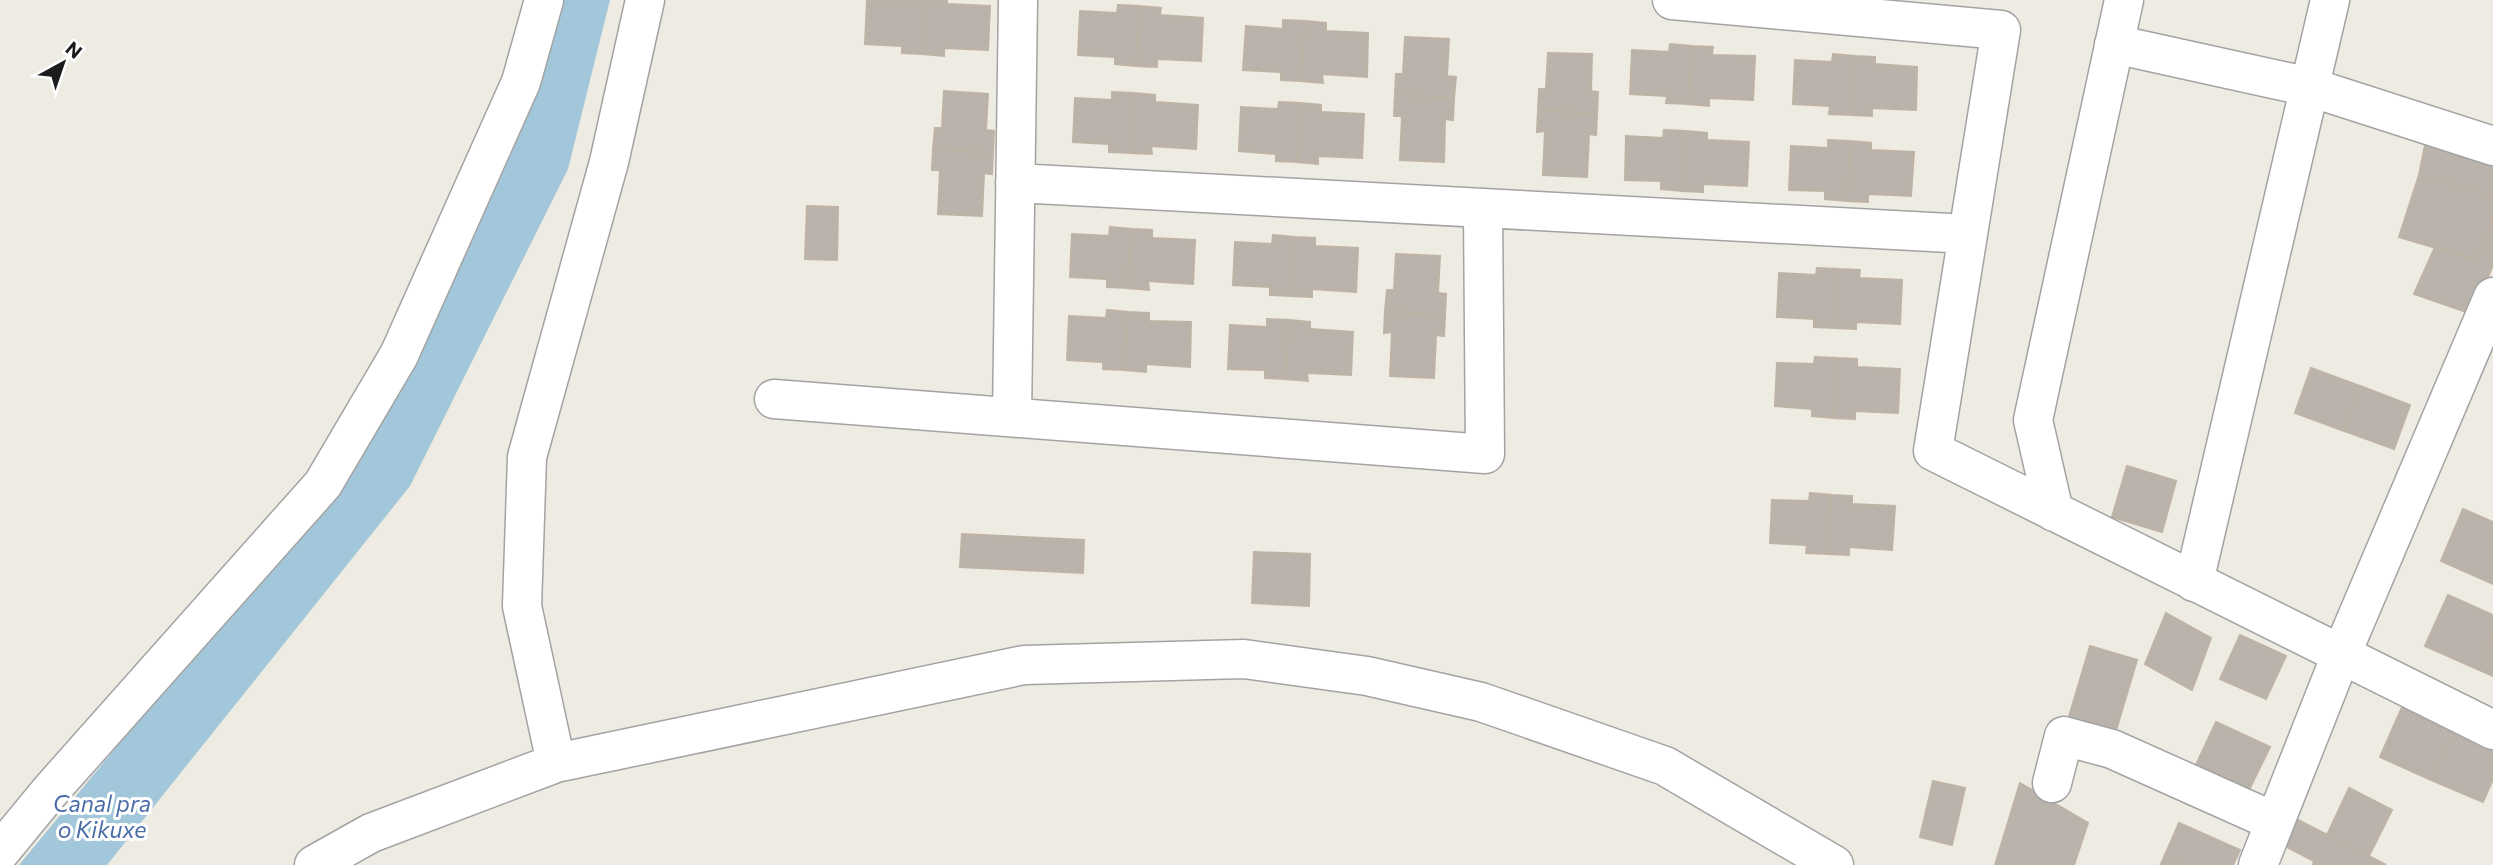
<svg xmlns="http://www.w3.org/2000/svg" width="2493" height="865" font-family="Commissioner,sans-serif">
<rect width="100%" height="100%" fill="#edebe2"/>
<path fill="#a3c7da" d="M562 0H610L568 169 410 486 107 865H19L354 459Z"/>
<path fill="#bab3ab" stroke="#beb3a5" stroke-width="2" d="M867 0H926L923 54 902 53V46L865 44Z
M926 0H947V4L990 6 988 50 944 48V56L923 54Z
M1118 5 1139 6 1136 66 1115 64V57L1078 55 1080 11 1117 13Z
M1139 6 1161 8 1160 15 1203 18 1201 61 1157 59V67L1136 66Z
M1283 20 1305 21 1301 81 1281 80V72L1243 70 1246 26 1283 29Z
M1305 21 1326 23V31L1368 33 1367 77 1322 74 1323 83 1301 81Z
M1405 37 1449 39 1447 76 1456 77 1454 98 1395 95 1396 74H1403Z
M1670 44 1691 46 1688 104 1666 103 1667 96 1630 94 1632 50 1669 52Z
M1691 46 1713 47 1712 55 1755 56 1753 100 1709 98V106L1688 104Z
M1548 53 1592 54 1591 91 1598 92 1597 114 1538 110 1539 89H1546Z
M1833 54 1854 56 1851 115 1829 114 1830 106 1793 104 1795 60 1832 62Z
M1854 56 1875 57V64L1917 67 1916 110 1872 108V116L1851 115Z
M944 91 988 94 986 130 994 131 993 153 933 149 935 128H942Z
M1112 92 1134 93 1131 153 1109 152V144L1073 142 1075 98 1112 100Z
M1134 93 1155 95V102L1198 105 1196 149 1151 146 1152 154 1131 153Z
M1395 95 1454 98 1453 120 1445 119 1444 162 1400 160 1402 116H1394Z
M1279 102 1300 103 1297 162 1276 161V154L1239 151 1241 107 1278 109Z
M1300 103 1321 105V112L1364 114 1362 158 1318 156V164L1297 162Z
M1538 110 1597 114 1596 135 1589 134 1587 177 1543 175 1545 131 1537 132Z
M1664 130 1686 131 1682 191 1661 189V181L1625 180 1626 136 1663 138Z
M1686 131 1707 133V140L1749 142 1747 186 1703 184V192L1682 191Z
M1828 140 1850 141 1847 201 1825 199V191L1789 190 1791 146 1828 148Z
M1850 141 1871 143V150L1914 152 1911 196 1868 194V202L1847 201Z
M2425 145 2493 164V196L2419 175Z
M933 149 993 153 992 174 984 173 982 216 938 214 940 170H932Z
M2419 175 2493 196V218L2476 260 2399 237Z
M807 206 838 207 837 260 805 259Z
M2493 218V265L2472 314 2414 294 2435 247 2476 260Z
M1110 227 1131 229 1127 288 1107 287V279L1070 277 1072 234 1109 236Z
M1131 229 1152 230V238L1195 240 1193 284 1148 281 1149 290 1127 288Z
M1273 235 1294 237 1291 296 1270 295V287L1233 285 1235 242 1272 244Z
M1294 237 1315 238V246L1358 248 1356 292 1312 289V297L1291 296Z
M1396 254 1440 256 1438 293 1446 294 1445 315 1385 311 1387 290H1394Z
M1817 268 1838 269 1835 328 1814 327V319L1777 317 1779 273 1816 275Z
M1838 269 1860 270 1859 278 1902 280 1900 324 1856 322V329L1835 328Z
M1107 310 1128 312 1125 370 1103 369V362L1067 360 1069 316 1106 318Z
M1385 311 1445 315 1444 336 1436 335 1434 378 1390 376 1392 332 1384 333Z
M1128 312 1149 313V321L1191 322 1190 367 1146 364V372L1125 370Z
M1267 319 1289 320 1286 379 1265 378V370L1228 369 1230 325 1267 327Z
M1289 320 1310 322V329L1353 332 1351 375 1307 373 1308 381 1286 379Z
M1815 357 1837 358 1833 418 1812 416V409L1775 406 1777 363 1814 364Z
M1837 358 1857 359V367L1900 369 1898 413 1855 411V419L1833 418Z
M2311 368 2360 386 2344 431 2295 413Z
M2360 386 2410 405 2394 449 2344 431Z
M2127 466 2176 481 2162 532 2112 517Z
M1810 493 1831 495 1828 554 1806 553 1807 545 1770 543 1772 500 1809 501Z
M1831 495 1852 496V504L1895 506 1892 550 1849 547V555L1828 554Z
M2463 509 2493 522V584L2441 561Z
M962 534 1084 540 1083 573 960 567Z
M1254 552 1310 554 1309 606 1252 603Z
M2448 595 2493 615V633L2477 669 2425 646Z
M2166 613 2211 638 2192 690 2145 664Z
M2493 633V676L2477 669Z
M2240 635 2286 656 2266 699 2220 679Z
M2090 646 2137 660 2115 734 2068 720Z
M2403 705 2454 729 2431 780 2380 757Z
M2216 722 2270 747 2248 792 2195 767Z
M2454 729 2493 746V779L2483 802 2431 780Z
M1933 781 1965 788 1952 845 1920 837Z
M2020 783 2088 823 2074 865H1995Z
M2349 788 2392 810 2369 856 2327 835Z
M2298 820 2386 865H2313L2314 861 2285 846Z
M2179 823 2240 850 2233 865 2161 864Z"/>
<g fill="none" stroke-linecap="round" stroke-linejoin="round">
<defs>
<path id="minor" d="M1672 0 2001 30 1933 451 2493 730
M2114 44 2310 87 2493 146
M1015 183 1968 234
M774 399 1485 454 1483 208
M1012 417 1018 0
M2054 512 2033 420 2124 0
M2194 582 2330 0
M556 763 522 606 527 457 609 162 645 0
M2052 783 2064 736 2112 749 2275 822
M0 852 51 790 323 484 399 355 521 82 544 0
M314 865 371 833 556 763 1024 665 1244 659 1367 676 1481 702 1665 766 1834 865
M2258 865 2341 655 2493 297"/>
</defs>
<use href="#minor" stroke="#a3a3a3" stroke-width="41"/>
<use href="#minor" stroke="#fff" stroke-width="38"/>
</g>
<g text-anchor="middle" stroke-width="6" stroke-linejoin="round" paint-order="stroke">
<g font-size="23" font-style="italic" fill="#4b6ea9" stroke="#fff">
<text x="102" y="812">Canal pra<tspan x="102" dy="26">o Kikuxe</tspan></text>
</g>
</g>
<g transform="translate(63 63) rotate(40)" stroke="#ffffff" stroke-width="5" paint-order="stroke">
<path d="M0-5L12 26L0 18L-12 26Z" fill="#1c1c1c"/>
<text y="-10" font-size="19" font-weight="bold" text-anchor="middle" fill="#1c1c1c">N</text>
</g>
</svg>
